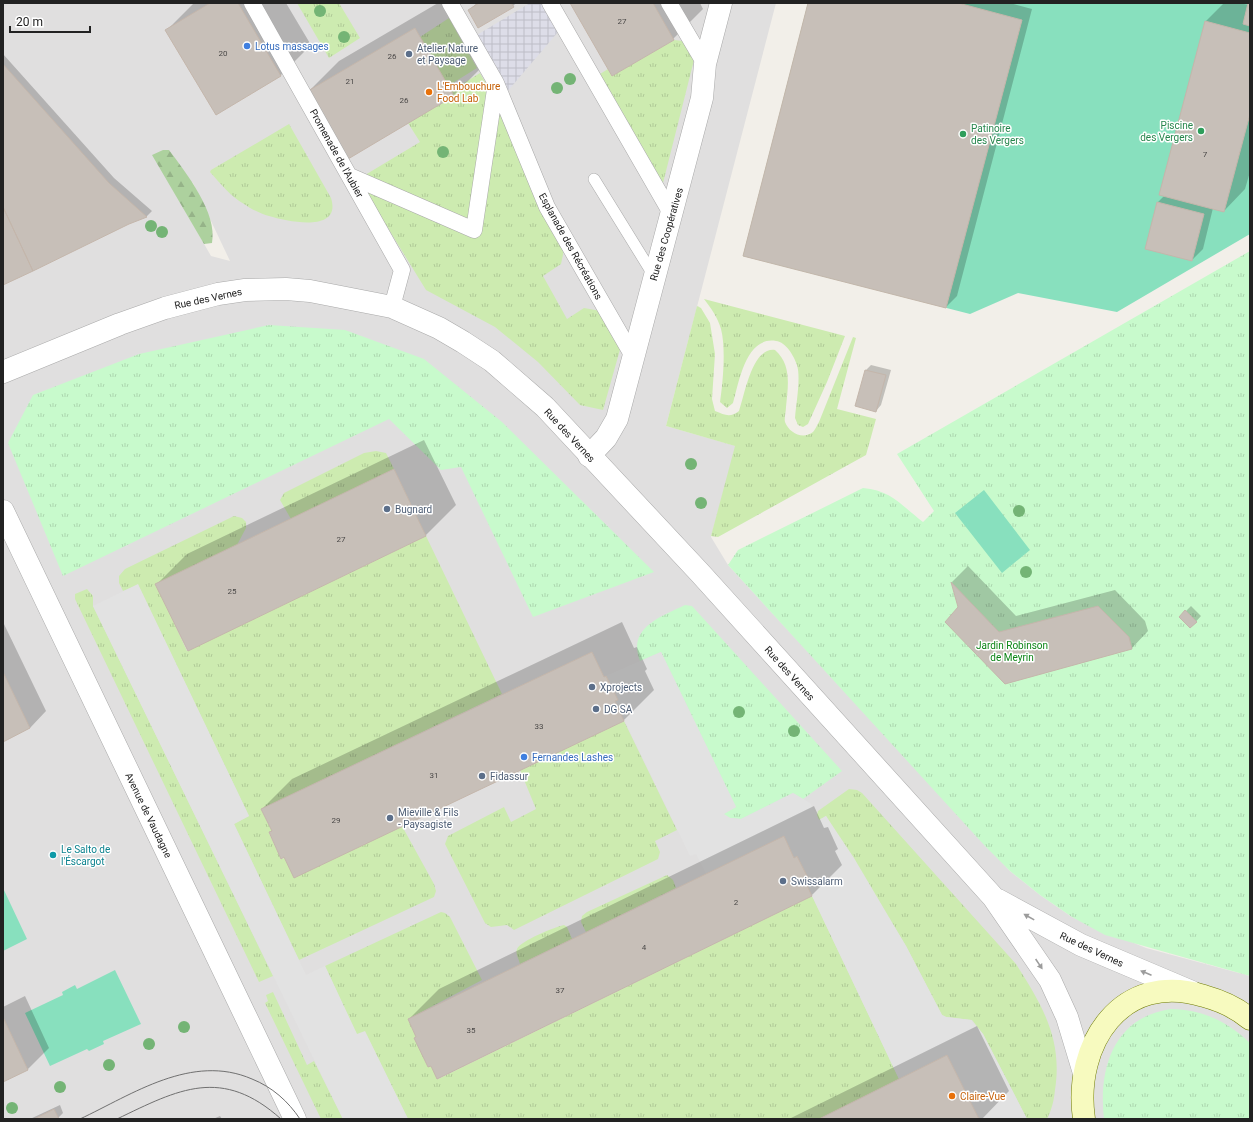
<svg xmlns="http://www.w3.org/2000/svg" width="1253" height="1122" font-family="Roboto,sans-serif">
<defs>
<pattern id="grass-tufts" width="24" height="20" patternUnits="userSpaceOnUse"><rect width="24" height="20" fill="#cdebb0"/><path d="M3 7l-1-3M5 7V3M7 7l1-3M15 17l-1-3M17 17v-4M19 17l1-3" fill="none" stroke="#b0c997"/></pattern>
<pattern id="forest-firs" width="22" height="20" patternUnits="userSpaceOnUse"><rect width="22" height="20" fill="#add19e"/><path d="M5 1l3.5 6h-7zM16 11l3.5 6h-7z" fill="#95b388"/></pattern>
<pattern id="park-tufts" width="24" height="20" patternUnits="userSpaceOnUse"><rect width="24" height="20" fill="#c8facc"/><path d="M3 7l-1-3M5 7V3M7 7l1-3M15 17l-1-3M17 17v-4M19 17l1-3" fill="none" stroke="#acd6af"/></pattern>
<pattern id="plaza-grid" width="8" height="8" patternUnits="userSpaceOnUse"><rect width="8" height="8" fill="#dddde8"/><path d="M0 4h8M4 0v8" fill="none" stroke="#bdbdc7"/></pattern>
</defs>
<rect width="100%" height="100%" fill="#f2efe9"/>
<path fill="#e0dfdf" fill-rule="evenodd" d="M3 3H776L666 426 736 446 711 537 728 565 1010 871 1040 895 1072 917 1146 948 1250 976V1119H3ZM153 155 193 183 230 261 211 256Z"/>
<path fill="url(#grass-tufts)" d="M297 3H339L360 38 329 58Z
M449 18 477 68 448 86 420 37Z
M674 40 683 41 694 60 663 183 600 74 608 69 612 76Z
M480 73 494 98 564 250 561 264 543 276 567 319 584 308 601 311 621 346 603 410 580 405 538 362 495 327 426 290 362 186 365 175 420 142 408 123 454 96 451 91Z
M289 124 331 198C342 233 289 222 269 216 261 214 251 209 244 204 231 197 220 183 210 172L211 170Z
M704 299 845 336 827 382 808 424 803 427 798 425 795 418C796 404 801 378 797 365 794 356 786 342 776 341 746 336 739 382 733 403L727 408 720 402C723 382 726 348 721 329 718 318 711 308 704 299Z
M697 306 701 308 710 323 715 354 712 399 715 411C725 415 730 418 739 411 745 394 752 347 775 350 792 365 788 386 786 407 786 412 784 418 785 422 789 433 803 440 813 432 815 430 817 425 819 422L853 337 856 338 837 409 876 419 866 455 718 537 711 536 735 446 666 426Z
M376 451 386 453 394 469 291 519 280 500 284 493 364 453Z
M234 516 242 518 246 522V528L237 545 156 584 187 651 426 536 502 694 261 809 272 831 269 833 281 859 402 826 434 884 436 891 434 897 299 960 234 824 249 816 138 585 123 591 119 583V576L125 569Z
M87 589 93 596V606L273 976 259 982 75 599V594Z
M624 721 677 830 655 841 660 852 658 859 514 930 507 925 491 927 485 923 445 844 448 836 504 807 511 822 536 809 520 770Z
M849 789 857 790 862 793 1016 964C1042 1005 1063 1039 1055 1090 1054 1100 1052 1109 1047 1119H1027L983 1034 972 1020 946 1017 942 1015 906 946 826 816 819 820 817 815 818 811Z
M667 875 673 880 676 888 586 932 581 922 582 916 587 912Z
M812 896 899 1079 819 1119H408L365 1032 357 1035 325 966 441 912 445 913 450 917 482 980 408 1019 416 1037 414 1038 428 1067 431 1066 438 1079Z
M564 925 567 927 572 939 520 964C519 959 515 954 517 949 520 941 555 927 564 925Z
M273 992 307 1065 314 1061 343 1119H321L265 1003 268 1001 266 995Z"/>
<path fill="url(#forest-firs)" d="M163 150H169C186 173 218 213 212 243L204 244 152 155Z"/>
<path fill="url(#park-tufts)" d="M1250 251V976L1105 935 1072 917 1040 895 1010 871 985 846 728 565 738 550 863 488C891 490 902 506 923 522L934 511 897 454Z
M269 325 345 330 424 359 502 422 654 572 533 617 461 467 441 470 389 419 63 576 8 443 33 395 139 354Z
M685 605 692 606 842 771 803 799 793 793 741 819 730 818 723 814 736 807 661 652 640 661C627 628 660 617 685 605Z
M1171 1009C1203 1010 1227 1021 1250 1043V1119H1104C1098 1068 1114 1017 1171 1009Z"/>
<path fill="#88e0be" d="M808 3H1250V234L1117 312 1018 293 970 314 743 256Z
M984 490 1030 550 1002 573 955 513Z
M3 888 27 939 3 951Z
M115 970 141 1024 103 1041 104 1044 89 1051 87 1049 50 1066 25 1013 63 995 62 992 75 985 77 989Z"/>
<path fill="#e2e2e2" d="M138 584 249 816 234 824 306 975 325 966 357 1034 365 1031 408 1119H343L93 606Z
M661 652 736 807 724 814 730 818 741 819 793 793 810 803 819 820 826 816 854 858 906 946 942 1015 946 1017 971 1020 983 1034 1027 1119H979L899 1079 805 881 808 879 798 856 794 858 784 836 706 873 696 854 690 856 615 701 617 699 606 676Z"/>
<path fill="url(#plaza-grid)" d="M530 3H541L558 32 507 92 477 35Z"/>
<path fill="#0003" d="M194 3H286L311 45 281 75 216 114 167 30Z
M438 3H448L484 65 454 95 348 158 309 91 339 61Z
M477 3H516L513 6 469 10Z
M570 3H700L703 9 673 39Z
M809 3H1010L1032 9 957 296 946 307Z
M1224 3H1239L1249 5 1250 3V172L1245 189 1224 211 1213 208 1203 249 1192 260 1146 248 1158 202 1165 195 1160 194 1206 21Z
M3 54 114 178 152 211 147 216 129 223 3 284Z
M871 365 891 370 881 405 876 411 856 405 866 370Z
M424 440 456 505 426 535 188 649 157 584 187 554Z
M968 566 1016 616 1115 590 1145 621 1148 631 1132 648 1005 683 959 608 952 582Z
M1191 606 1201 616 1191 627 1180 617Z
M3 622 46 711 30 728 3 740Z
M622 622 634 648 637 647 647 669 645 671 654 690 624 720 294 876 285 856 270 833 272 830 262 809 292 779Z
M814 806 824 828 828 827 838 849 835 851 842 865 812 895 438 1078 409 1019 439 989Z
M25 996 49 1048 28 1069 3 1081V1007Z
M977 1026 1009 1091 982 1119H789Z
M60 1105 63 1113 57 1119H30Z
M220 1116 222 1119H213Z"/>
<path fill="#c7bfb8" stroke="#c4b6ab" d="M210 3H238L281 76 216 115 165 30Z
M479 3H511L514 7 478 28 468 10Z
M570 3H653L674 40 612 76Z
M808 3H958L1022 20 946 308 743 256Z
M1248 3H1250V26L1243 24Z
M1205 21 1250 33V114L1224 212 1159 195Z
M415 28 454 96 348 159 308 91Z
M3 64 109 183 147 217 129 224 33 271 3 207Z
M1157 202 1204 214 1192 261 1145 249Z
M3 207 33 271 3 285Z
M865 370 886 375 876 412 855 406Z
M394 469 426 536 188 651 155 584Z
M951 582 999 632 1098 606 1129 637 1132 649 1005 684 945 622 958 607Z
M1185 610 1197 622 1190 628 1179 617Z
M592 652 604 677 606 676 618 700 615 701 624 721 294 878 284 857 281 859 269 832 272 831 261 809Z
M3 672 30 728 3 742Z
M784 836 794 858 797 856 809 880 805 881 812 896 437 1079 431 1066 428 1067 414 1038 416 1037 408 1019Z
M3 1017 28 1070 3 1082Z
M947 1055 979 1119H819Z
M54 1109 59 1119H34Z"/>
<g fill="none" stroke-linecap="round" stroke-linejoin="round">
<defs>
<path id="service" d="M594 179 654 276"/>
<path id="pedestrian" d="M252 3 402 270 392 307
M450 3 496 83 547 207 634 358
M550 3 672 215
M669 3 705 64
M350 176 474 230 496 83"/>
<path id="minor" d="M589 456 606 438 617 419 702 98 705 64 721 3
M3 511 295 1119"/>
<path id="tertiary" d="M3 372 120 324 165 308 218 294 245 290 286 289 310 291 392 307 439 328 463 342 492 361 545 407 700 573 993 897 1050 980 1067 1017 1084 1073
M998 900 1081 945 1192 992"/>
<path id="secondary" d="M1084 1119C1073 1044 1122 970 1204 996 1222 1001 1236 1007 1250 1019"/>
</defs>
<use href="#service" stroke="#a9a9a9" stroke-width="12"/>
<use href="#pedestrian" stroke="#a9a9a9" stroke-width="17"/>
<use href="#minor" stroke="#a9a9a9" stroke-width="23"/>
<use href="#tertiary" stroke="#a9a9a9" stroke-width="23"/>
<use href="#secondary" stroke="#707d05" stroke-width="23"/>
<use href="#service" stroke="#fff" stroke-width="11"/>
<use href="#pedestrian" stroke="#fff" stroke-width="16"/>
<use href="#minor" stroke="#fff" stroke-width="22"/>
<use href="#tertiary" stroke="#fff" stroke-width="22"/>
<use href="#secondary" stroke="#f7fabf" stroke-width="22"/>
<path stroke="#707070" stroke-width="1" d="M80 1119C133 1094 192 1053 252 1079 272 1087 288 1101 300 1119
M117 1119C179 1089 222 1066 281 1119"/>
</g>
<g fill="#74b475">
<circle cx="320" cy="11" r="6"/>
<circle cx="344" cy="37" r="6"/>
<circle cx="570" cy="79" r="6"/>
<circle cx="557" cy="88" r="6"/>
<circle cx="443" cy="152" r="6"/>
<circle cx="151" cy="226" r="6"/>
<circle cx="162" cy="232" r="6"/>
<circle cx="691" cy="464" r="6"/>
<circle cx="701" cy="503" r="6"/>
<circle cx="1019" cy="511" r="6"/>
<circle cx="1026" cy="572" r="6"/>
<circle cx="739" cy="712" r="6"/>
<circle cx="794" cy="731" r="6"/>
<circle cx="184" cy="1027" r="6"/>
<circle cx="149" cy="1044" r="6"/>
<circle cx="109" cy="1065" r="6"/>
<circle cx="60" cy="1087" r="6"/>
<circle cx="12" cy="1108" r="6"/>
</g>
<defs><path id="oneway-solid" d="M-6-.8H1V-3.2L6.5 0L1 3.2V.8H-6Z"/></defs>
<g fill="#9c9c9c">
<use href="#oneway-solid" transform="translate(1029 917) rotate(-151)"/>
<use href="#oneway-solid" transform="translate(1039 964) rotate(56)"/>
<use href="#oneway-solid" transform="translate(1146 973) rotate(-157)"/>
</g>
<g fill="#3f7fe0" stroke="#fff" stroke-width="1.5">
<circle cx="247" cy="46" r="4"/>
<circle cx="524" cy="757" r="4"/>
</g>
<g fill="#5c6f8a" stroke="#fff" stroke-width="1.5">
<circle cx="409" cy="54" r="4"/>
<circle cx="387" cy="509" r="4"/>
<circle cx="592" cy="687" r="4"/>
<circle cx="596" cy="709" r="4"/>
<circle cx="482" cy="776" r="4"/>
<circle cx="390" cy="818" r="4"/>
<circle cx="783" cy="881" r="4"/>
</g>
<g fill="#e8710a" stroke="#fff" stroke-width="1.5">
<circle cx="429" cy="92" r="4"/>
<circle cx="952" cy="1096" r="4"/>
</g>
<g fill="#2e9e5b" stroke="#fff" stroke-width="1.5">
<circle cx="1201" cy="131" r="4"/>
<circle cx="963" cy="134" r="4"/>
</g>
<circle fill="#0f9aa8" stroke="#fff" stroke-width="1.5" cx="53" cy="855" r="4"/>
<g text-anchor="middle" stroke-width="3" stroke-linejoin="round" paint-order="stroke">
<g font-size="8" fill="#4b4948">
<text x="622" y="24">27</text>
<text x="223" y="56">20</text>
<text x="392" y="59">26</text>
<text x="350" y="84">21</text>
<text x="404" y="103">26</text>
<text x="1205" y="157">7</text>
<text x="341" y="542">27</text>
<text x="232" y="594">25</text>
<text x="539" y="729">33</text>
<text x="434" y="778">31</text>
<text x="336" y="823">29</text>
<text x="736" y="905">2</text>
<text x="644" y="950">4</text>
<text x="560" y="993">37</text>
<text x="471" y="1033">35</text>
</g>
<g font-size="10" fill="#366cbe" stroke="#fff" text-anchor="start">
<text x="255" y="50">Lotus massages</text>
<text x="532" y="761">Fernandes Lashes</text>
</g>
<g font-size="10" fill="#4e5e75" stroke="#fff" text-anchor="start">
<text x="417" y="52">Atelier Nature<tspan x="417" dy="12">et Paysage</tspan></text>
<text x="395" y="513">Bugnard</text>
<text x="600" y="691">Xprojects</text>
<text x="604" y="713">DG SA</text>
<text x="490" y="780">Fidassur</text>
<text x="398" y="816">Mieville &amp; Fils<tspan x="398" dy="12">- Paysagiste</tspan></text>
<text x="791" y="885">Swissalarm</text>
</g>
<g font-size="10" fill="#c56008" stroke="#fff" text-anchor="start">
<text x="437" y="90">L'Embouchure<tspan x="437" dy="12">Food Lab</tspan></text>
<text x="960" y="1100">Claire-Vue</text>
</g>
<g font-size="10" fill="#27864d" stroke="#fff" text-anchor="end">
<text x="1193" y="129">Piscine<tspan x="1193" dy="12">des Vergers</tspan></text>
<text x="971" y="132" text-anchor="start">Patinoire<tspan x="971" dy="12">des Vergers</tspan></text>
</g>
<g font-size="10" fill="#222" stroke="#fff">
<text transform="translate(337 153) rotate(61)" y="4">Promenade de l'Aubier</text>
<text transform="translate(666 234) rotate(-74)" y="4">Rue des Coopératives</text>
<text transform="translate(571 246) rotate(61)" y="4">Esplanade des Récréations</text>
<text transform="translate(208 298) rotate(-12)" y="4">Rue des Vernes</text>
<text transform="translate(570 435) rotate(47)" y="4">Rue des Vernes</text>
<text transform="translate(790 673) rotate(48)" y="4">Rue des Vernes</text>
<text transform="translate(149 815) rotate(64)" y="4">Avenue de Vaudagne</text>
<text transform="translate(1092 949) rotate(25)" y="4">Rue des Vernes</text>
</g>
<g font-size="10" fill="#0c8416" stroke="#fff">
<text x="1012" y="649">Jardin Robinson<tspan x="1012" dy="12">de Meyrin</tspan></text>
</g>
<g font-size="10" fill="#0d838f" stroke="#fff" text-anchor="start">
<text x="61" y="853">Le Salto de<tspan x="61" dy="12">l'Éscargot</tspan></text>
</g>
</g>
<rect width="1253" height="1122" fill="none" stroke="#222222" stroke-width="8"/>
<path d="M10 26v6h80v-6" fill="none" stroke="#222222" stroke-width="2"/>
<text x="16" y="26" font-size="12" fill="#222222" stroke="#ffffff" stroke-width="3" paint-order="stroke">20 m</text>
</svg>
